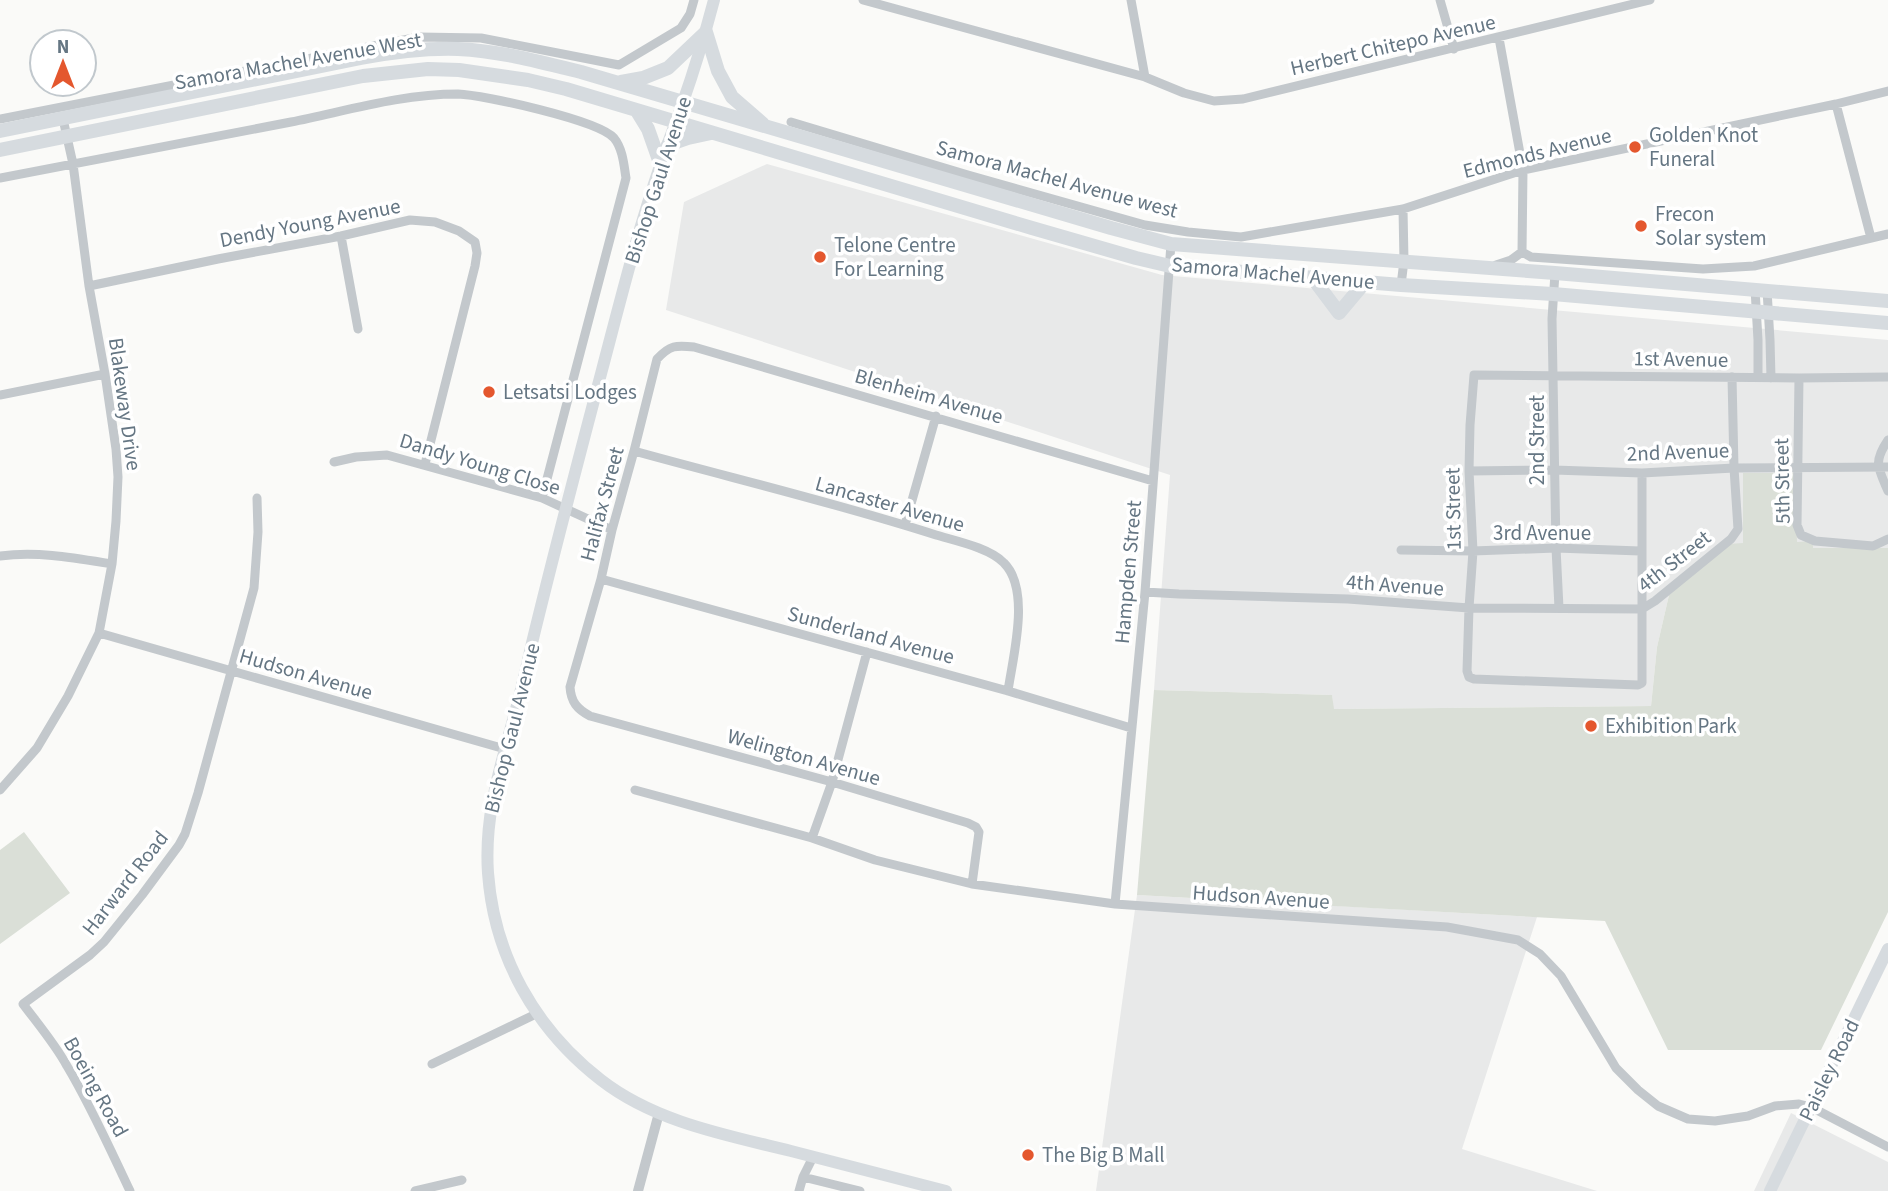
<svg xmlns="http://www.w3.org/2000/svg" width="1888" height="1191" font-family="'Source Sans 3',sans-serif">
<rect width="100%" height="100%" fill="#fafaf8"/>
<path fill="#e8e9e9" d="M767 164 1162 275 1888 340V548H1812L1813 542 1743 544 1669 595 1657 647 1651 706 1333 709 1332 695 1154 690 1170 475 666 310 684 202Z
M1137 895 1537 917 1462 1149 1597 1191H1096Z
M1791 1113 1888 1162V1191H1754Z"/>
<path fill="#dadfd7" d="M1743 473H1795L1797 542 1813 541V548H1888V912L1821 1050H1668L1605 921 1137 895 1154 690 1332 695 1334 709 1651 706 1657 647 1669 595 1728 544 1743 543Z
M24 832 70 893 0 944V850Z"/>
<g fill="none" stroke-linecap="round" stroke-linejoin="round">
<path stroke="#c3c8cc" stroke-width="9" d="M863 0 1145 77 1184 93 1214 101 1243 99 1650 0
M1131 0 1145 77
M1440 0 1454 49
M1499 38 1523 170 1522 252 1531 257 1703 269 1754 266 1888 234
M1836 104 1871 238
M0 119 419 37 481 38 619 65 681 28 690 14 694 0
M791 122 968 175 1145 225 1188 232 1241 237 1403 209 1523 170 1836 104 1888 91
M0 178C97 159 194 140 291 122 346 111 401 94 458 94 484 95 598 120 614 138 623 149 624 166 626 178L542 498
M341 236 358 329
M1496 265 1511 260 1522 252
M1555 273 1552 319 1556 548 1559 608
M1401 285 1404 261 1403 209
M89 286 218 259 341 236 410 220 435 222 459 231 475 242 477 253 475 266 425 464
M1755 289 1758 340V377
M1767 290 1770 340 1771 378
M1799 378 1797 525 1801 535 1815 541 1873 546 1888 539
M0 395 105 374
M1888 440C1873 462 1878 468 1888 491
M634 451C735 479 837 503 936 535 956 541 990 548 1004 563 1031 590 1013 656 1008 691
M334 462 356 457 387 455 542 498 612 530
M1469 471 1554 470 1642 473 1734 468 1888 467
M1642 473V683L1638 685 1474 679 1469 677 1467 671 1469 608 1473 551 1469 471 1470 425 1474 375 1799 378 1888 377
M905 525 936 416
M1401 550 1473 551 1556 548 1640 551
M0 556C38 551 75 558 112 564
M601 579 1008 691 1131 728
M1145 592 1179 594 1348 599 1469 608 1642 609 1655 601 1731 539 1738 529 1734 468 1732 377
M99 633 505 749
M0 790 37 748 68 696 99 633 112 564 116 521 118 477 116 449 105 374 89 286 73 164 63 119
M635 790 812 838 875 860 972 884 1115 904 1447 927 1518 940 1540 954 1561 976 1616 1068 1638 1090 1658 1106 1688 1119 1715 1121 1748 1116 1775 1106 1799 1104 1811 1107 1888 1147
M812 838 832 782 867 652
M972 884 979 832 976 827 968 823 832 782 590 716C577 709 571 702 570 687L601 579 612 530 634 451 657 359C670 345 676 345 694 347L1153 481
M1115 904 1145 592 1171 244
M432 1064 536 1014
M803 1177 860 1191
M130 1191C110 1149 91 1106 67 1066 55 1044 38 1024 23 1004L90 955 104 942 142 895 179 845 185 834 198 793 254 588 258 532 257 498
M415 1191 462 1180
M799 1191 803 1177 813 1157"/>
<path stroke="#c3c8cc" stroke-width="10" d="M638 1191 659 1113"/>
<path stroke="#d6dbdf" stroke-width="12" d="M714 0C705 34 695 68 683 102 676 123 667 144 660 166 637 233 620 302 602 370 578 461 554 552 532 643 527 665 522 687 516 709 501 765 484 814 488 873 494 956 535 1029 601 1080 655 1122 726 1135 791 1151 843 1164 894 1178 946 1191
M1770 1191 1888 949"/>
<path stroke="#d6dbdf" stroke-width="14" d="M621 82 643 78 668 68 706 32 718 71 732 97 763 124
M637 111 648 129 660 163
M0 131 361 58C393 52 426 48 458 49 500 51 541 62 581 72L1111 228 1171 244 1555 273 1888 301
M668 145 688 138 711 133
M0 150 363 76 428 69 459 70 528 80 566 89 1032 228 1136 258 1170 266 1401 285 1553 294 1888 323
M1312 277 1339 313 1365 282"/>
</g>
<g fill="#e4572e" stroke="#fff" stroke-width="2.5">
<circle cx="1635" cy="147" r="7"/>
<circle cx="1641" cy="226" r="7"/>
<circle cx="820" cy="257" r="7"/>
<circle cx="489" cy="392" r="7"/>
<circle cx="1591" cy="726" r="7"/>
<circle cx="1028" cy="1155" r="7"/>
</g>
<g text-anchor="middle" stroke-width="7" stroke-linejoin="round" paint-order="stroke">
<g font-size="21" fill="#657683" stroke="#fff">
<text transform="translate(1393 45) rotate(-13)" y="7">Herbert Chitepo Avenue</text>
<text transform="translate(298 61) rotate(-10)" y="7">Samora Machel Avenue West</text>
<text transform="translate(1537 153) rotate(-14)" y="7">Edmonds Avenue</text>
<text transform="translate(1057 179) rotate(15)" y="7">Samora Machel Avenue west</text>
<text transform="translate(658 180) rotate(-72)" y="7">Bishop Gaul Avenue</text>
<text transform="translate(310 223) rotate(-11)" y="7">Dendy Young Avenue</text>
<text transform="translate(1273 273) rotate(5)" y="7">Samora Machel Avenue</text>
<text transform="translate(1681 359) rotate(1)" y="7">1st Avenue</text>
<text transform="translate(929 396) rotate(16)" y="7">Blenheim Avenue</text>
<text transform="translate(125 404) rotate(82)" y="7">Blakeway Drive</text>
<text transform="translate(1537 440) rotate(-90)" y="7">2nd Street</text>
<text transform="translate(1678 452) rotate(-2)" y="7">2nd Avenue</text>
<text transform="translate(480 464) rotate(17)" y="7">Dandy Young Close</text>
<text transform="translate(1782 481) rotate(-91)" y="7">5th Street</text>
<text transform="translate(602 504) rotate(-75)" y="7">Halifax Street</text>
<text transform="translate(890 504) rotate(16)" y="7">Lancaster Avenue</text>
<text transform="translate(1453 509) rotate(-91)" y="7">1st Street</text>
<text x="1542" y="540">3rd Avenue</text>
<text transform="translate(1674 561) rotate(-38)" y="7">4th Street</text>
<text transform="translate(1128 572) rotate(-85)" y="7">Hampden Street</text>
<text transform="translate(1395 585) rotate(4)" y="7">4th Avenue</text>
<text transform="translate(871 635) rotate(15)" y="7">Sunderland Avenue</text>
<text transform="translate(306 674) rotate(16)" y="7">Hudson Avenue</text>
<text transform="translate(512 728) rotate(-76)" y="7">Bishop Gaul Avenue</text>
<text transform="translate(804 757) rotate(16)" y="7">Welington Avenue</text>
<text transform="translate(125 883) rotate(-52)" y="7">Harward Road</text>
<text transform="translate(1261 897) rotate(4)" y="7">Hudson Avenue</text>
<text transform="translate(1829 1070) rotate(-64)" y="7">Paisley Road</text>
<text transform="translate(96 1087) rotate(61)" y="7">Boeing Road</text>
</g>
<g font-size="21" fill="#657683" stroke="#fff" text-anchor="start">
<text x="1649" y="142">Golden Knot<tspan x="1649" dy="24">Funeral</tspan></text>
<text x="1655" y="221">Frecon<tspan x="1655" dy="24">Solar system</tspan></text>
<text x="834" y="252">Telone Centre<tspan x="834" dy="24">For Learning</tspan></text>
<text x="503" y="399">Letsatsi Lodges</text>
<text x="1605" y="733">Exhibition Park</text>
<text x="1042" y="1162">The Big B Mall</text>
</g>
</g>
<g transform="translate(63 63)"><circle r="33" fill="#ffffff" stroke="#c1c8cd" stroke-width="2"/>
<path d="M0-5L12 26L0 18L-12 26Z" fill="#e4572e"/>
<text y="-10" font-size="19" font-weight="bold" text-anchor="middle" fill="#657683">N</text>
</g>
</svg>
